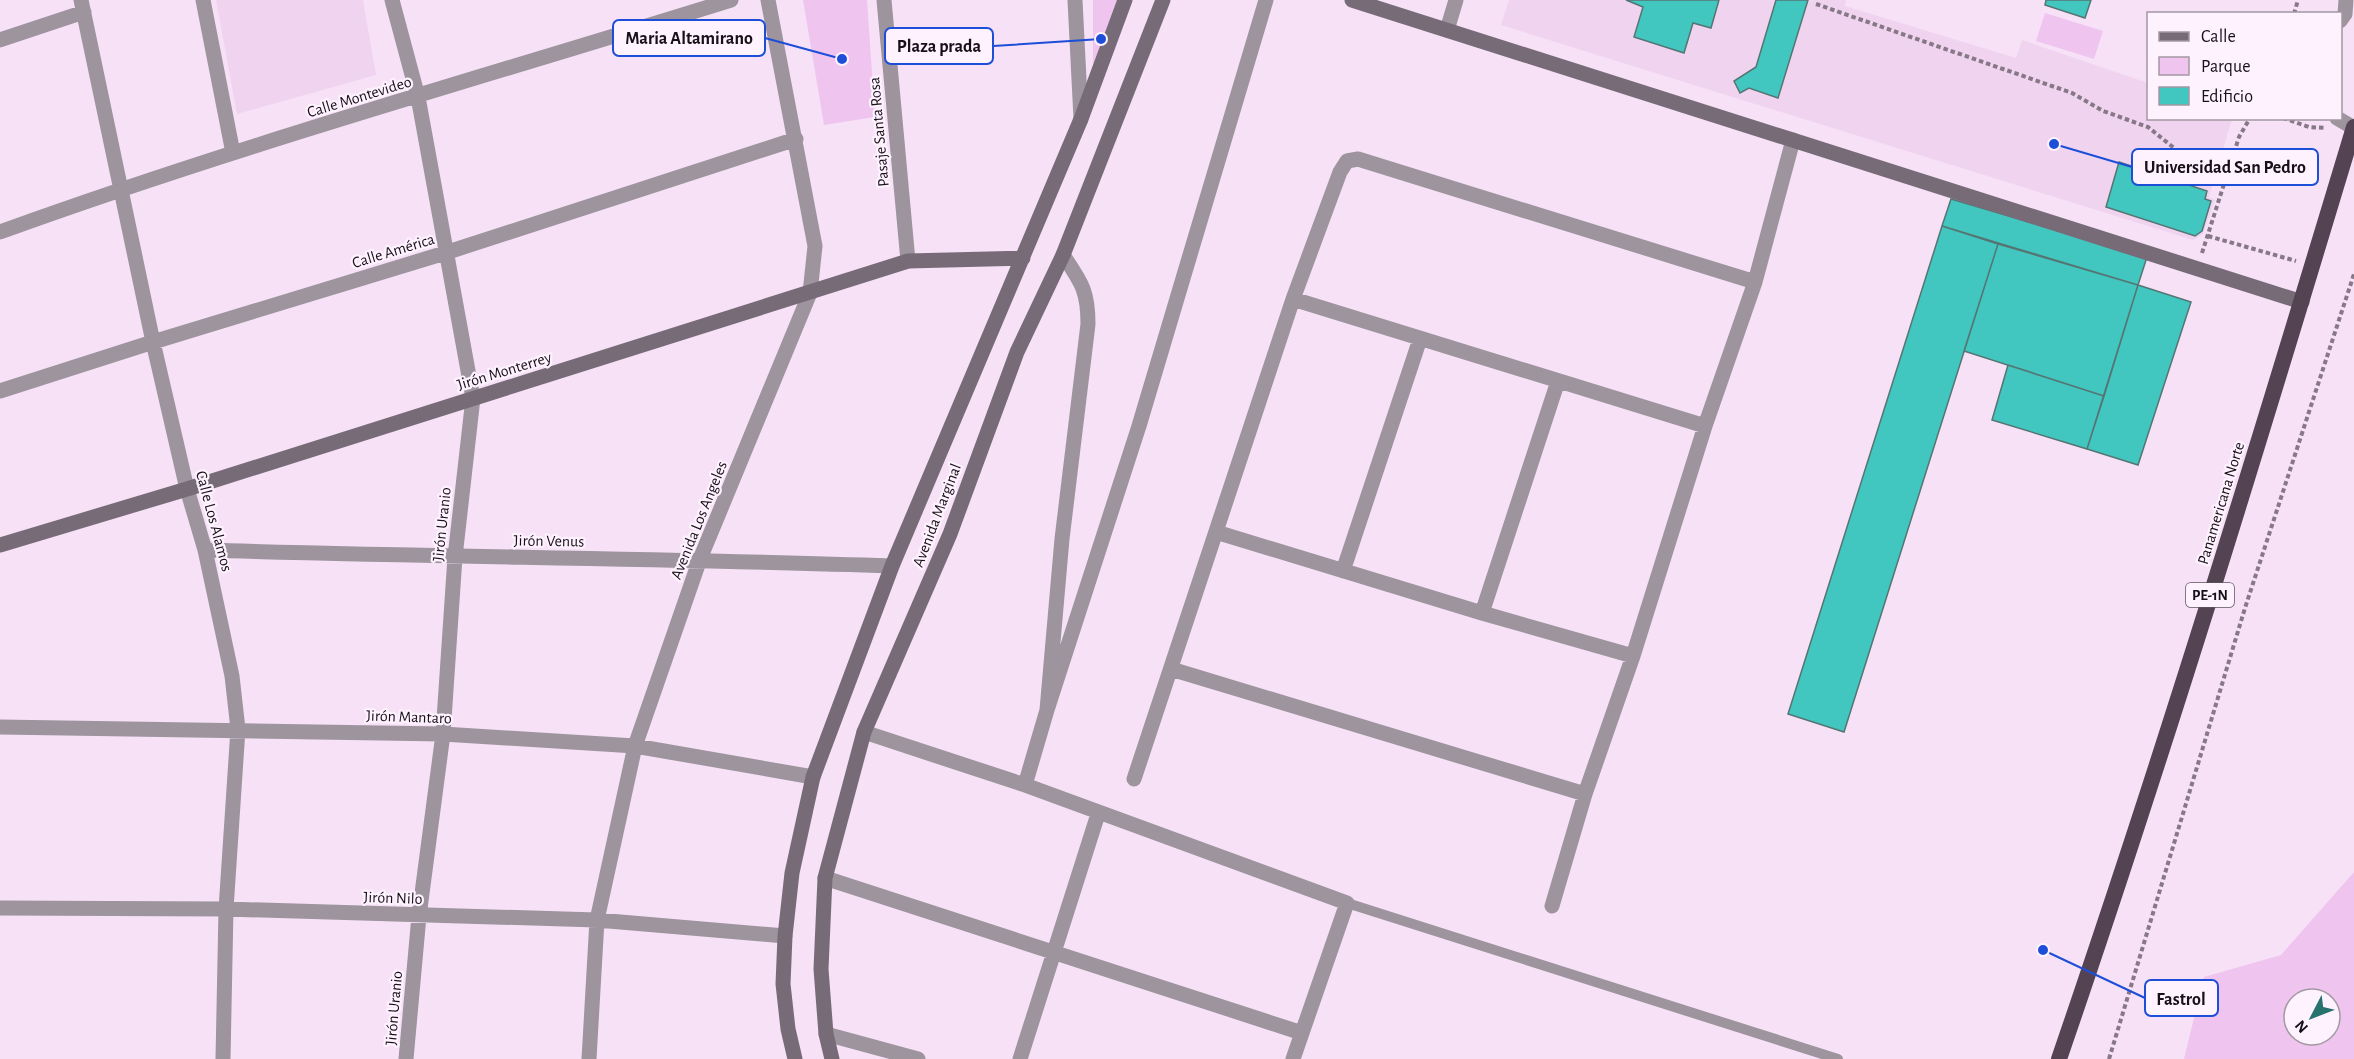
<svg xmlns="http://www.w3.org/2000/svg" width="2354" height="1059" font-family="'Alegreya Sans',sans-serif">
<rect width="100%" height="100%" fill="#f7e1f7"/>
<path fill="#f0d4ef" d="M216 0H363L376 75 237 114Z
M1509 0H1846L1845 6 2016 58 2022 40 2148 83V118L2232 119 2209 197 2215 200 2203 234 2193 240 1501 25Z"/>
<path fill="#efc5ef" fill-rule="evenodd" d="M803 0H867L875 117 824 125Z
M1093 0H1125L1093 77Z
M2045 13 2103 31 2094 59 2036 41Z
M2354 872V1059H2184L2204 977 2281 955ZM2294 999H2330V1035H2294Z"/>
<path fill="#42c6c0" stroke="#557573" stroke-width="1.5" d="M1626 0H1719L1711 28 1693 23 1684 53 1634 37 1643 7Z
M1776 0H1808L1778 98 1749 88 1740 93 1734 81 1756 67Z
M2046 0H2091L2085 18 2045 5Z
M2119 162 2207 191 2205 199 2211 201 2202 231 2195 236 2106 207Z
M1951 199 2147 257 2138 285 1942 226Z
M1942 226 1998 244 1844 732 1788 714Z
M1998 244 2138 285 2104 396 1964 351Z
M2138 285 2191 302 2138 465 2087 449Z
M2008 365 2104 396 2087 449 1992 420Z"/>
<g fill="none" stroke-linecap="round" stroke-linejoin="round">
<path stroke="#877887" stroke-width="4" stroke-dasharray="4.5 3" stroke-linecap="butt" d="M1816 4 2072 93 2103 111 2148 127 2184 156 2228 173
M2294 14 2298 0
M2283 118 2309 127 2326 128
M2208 236 2296 261
M2202 253 2239 137 2250 118
M2109 1059 2245 608 2354 274"/>
<path stroke="#9d949d" stroke-width="10" d="M1347 903 1838 1059"/>
<path stroke="#9d949d" stroke-width="15" d="M81 0 153 342 187 489 205 550 232 676 238 729 226 909 223 1059
M203 0 233 153
M392 0 418 97 473 398 455 557 443 734 419 916 406 1059
M884 0 908 261
M1075 0 1081 119
M2340 21 2345 14 2346 0
M1447 30 1456 0
M0 40 84 12
M2337 118 2354 128
M0 232C240 145 487 76 731 0
M1293 299 1705 426
M0 391 153 342 445 253 796 139
M1216 532 1482 613 1633 656
M205 550C434 557 663 558 892 566
M1343 571 1420 339
M1482 613 1558 381
M1171 669 1585 794
M1047 710 1139 426 1266 0
M0 727 443 734 635 746 813 777
M864 732 1025 785 1347 903 1293 1059
M1134 779 1293 299 1340 172 1347 161 1358 159 1755 282
M1025 785 1047 710 1062 539 1088 324C1088 290 1081 282 1063 255
M825 878 1302 1033
M1552 906 1585 794 1633 656 1705 426 1755 282 1793 140
M0 908 226 909 597 920 785 936
M826 1034 918 1059
M589 1059 597 920 635 746 700 559 810 293 815 246 768 0
M1020 1059 1098 814"/>
<path stroke="#786b78" stroke-width="15" d="M1352 0 2302 302
M0 545 187 489 908 261 1023 258
M795 1059 788 1029 783 984 785 936 792 873 813 777 892 566 1081 119 1125 0
M832 1059 826 1034 821 969 825 878 864 732 950 534 1017 352 1063 255 1163 0"/>
<path stroke="#534353" stroke-width="16" d="M2059 1059C2165 751 2260 439 2354 127"/>
</g>
<g text-anchor="middle" stroke-width="4.5" stroke-linejoin="round" paint-order="stroke">
<rect fill="#fff2ff" stroke="#5d545d" stroke-width="1.5" x="2186" y="583" width="48" height="24" rx="4.5"/>
<g font-size="15" font-weight="bold" fill="#171017">
<text x="2210" y="600">PE-1N</text>
</g>
<g font-size="16" fill="#171017" stroke="#fff2ff">
<text transform="translate(359 96) rotate(-17)" y="6">Calle Montevideo</text>
<text transform="translate(878 132) rotate(-95)" y="6">Pasaje Santa Rosa</text>
<text transform="translate(393 250) rotate(-17)" y="6">Calle América</text>
<text transform="translate(504 370) rotate(-17)" y="6">Jirón Monterrey</text>
<text transform="translate(2220 503) rotate(-73)" y="6">Panamericana Norte</text>
<text transform="translate(936 515) rotate(-69)" y="6">Avenida Marginal</text>
<text transform="translate(698 520) rotate(-68)" y="6">Avenida Los Angeles</text>
<text transform="translate(215 521) rotate(75)" y="6">Calle Los Alamos</text>
<text transform="translate(441 524) rotate(-84)" y="6">Jirón Uranio</text>
<text transform="translate(549 540) rotate(1)" y="6">Jirón Venus</text>
<text transform="translate(409 716) rotate(2)" y="6">Jirón Mantaro</text>
<text transform="translate(393 897) rotate(2)" y="6">Jirón Nilo</text>
<text transform="translate(393 1008) rotate(-85)" y="6">Jirón Uranio</text>
</g>
</g>
<path fill="none" stroke="#1d4ed8" stroke-width="2" d="M842 59L765 38M1101 39L993 46M2054 144L2132 167M2043 950L2145 998"/>
<g fill="#1d4ed8" stroke="#fff2ff" stroke-width="2">
<circle cx="842" cy="59" r="6"/>
<circle cx="1101" cy="39" r="6"/>
<circle cx="2054" cy="144" r="6"/>
<circle cx="2043" cy="950" r="6"/>
</g>
<g fill="#fff2ff" stroke="#1d4ed8" stroke-width="2">
<rect x="613" y="20" width="152" height="36" rx="6"/>
<rect x="885" y="28" width="108" height="36" rx="6"/>
<rect x="2132" y="149" width="186" height="36" rx="6"/>
<rect x="2145" y="980" width="73" height="36" rx="6"/>
</g>
<g font-size="18" text-anchor="middle" font-weight="bold" fill="#171017">
<text x="689" y="44">Maria Altamirano</text>
<text x="939" y="52">Plaza prada</text>
<text x="2225" y="173">Universidad San Pedro</text>
<text x="2181" y="1005">Fastrol</text>
</g>
<rect x="2147" y="12" width="195" height="108" fill="#fff2ff" stroke="#a298a2" stroke-width="1.5"/>
<rect x="2159" y="32" width="30" height="9" fill="#786b78" stroke="#a298a2" stroke-width="1.5"/>
<text x="2201" y="42" font-size="18" fill="#171017">Calle</text>
<rect x="2159" y="57" width="30" height="18" fill="#efc5ef" stroke="#a298a2" stroke-width="1.5"/>
<text x="2201" y="72" font-size="18" fill="#171017">Parque</text>
<rect x="2159" y="87" width="30" height="18" fill="#42c6c0" stroke="#a298a2" stroke-width="1.5"/>
<text x="2201" y="102" font-size="18" fill="#171017">Edificio</text>
<g transform="translate(2312 1017) rotate(228)"><circle r="28" fill="#fff2ff" stroke="#a298a2" stroke-width="1.5"/>
<path d="M0-4.5L10 22L0 15L-10 22Z" fill="#28726e"/>
<text y="-9" font-size="16" font-weight="bold" text-anchor="middle" fill="#171017">N</text>
</g>
</svg>
